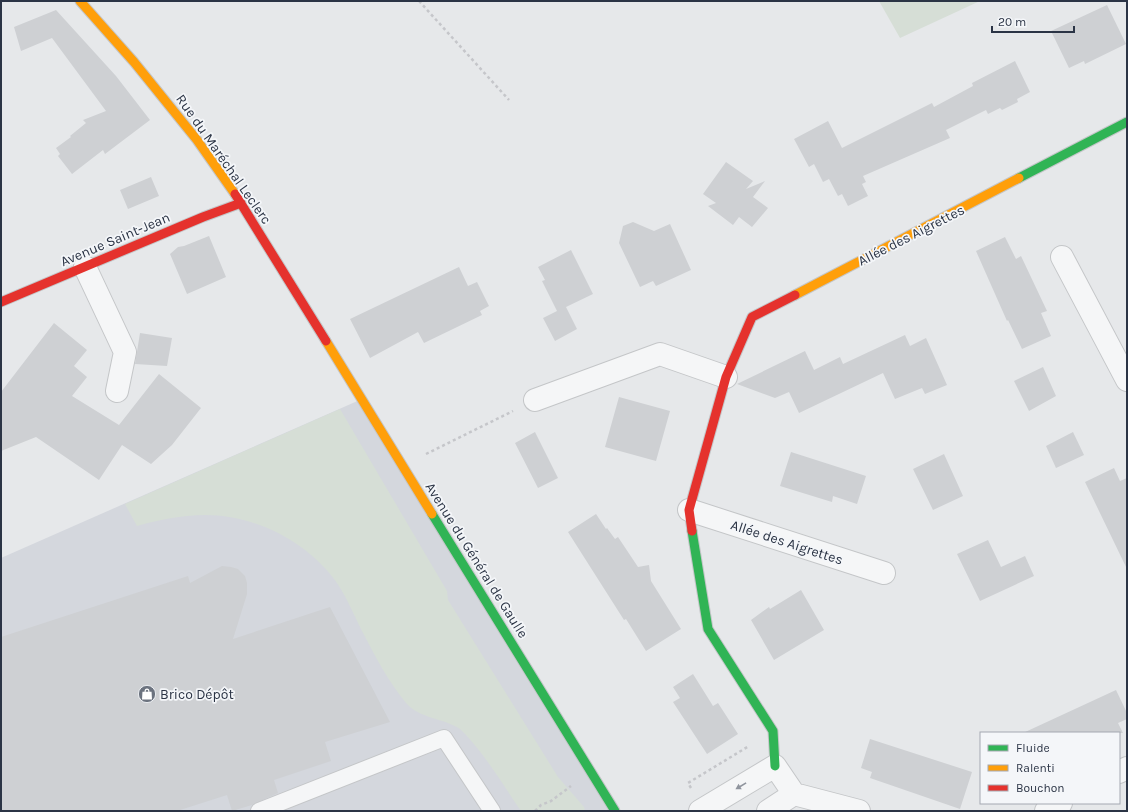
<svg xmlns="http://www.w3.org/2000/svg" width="1128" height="812" font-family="Karla,sans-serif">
<rect width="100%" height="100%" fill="#e6e8ea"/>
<path fill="#d4d7dd" d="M362 399 615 811H1V558Z"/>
<path fill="#d6ded6" d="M879 1H980L900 38Z
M340 409 447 591 448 600 558 777 584 807 585 811H521C507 791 494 769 478 749 472 742 467 735 460 729 444 718 420 719 406 703 388 681 375 656 362 631 354 615 347 598 337 583 308 542 256 515 205 515 182 515 158 520 137 526L125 504Z"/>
<path fill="#ced0d3" d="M1107 5 1126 44 1085 64 1084 61 1069 68 1051 31Z
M56 10 116 76 150 120 105 154 103 150 72 174 58 156 60 154 56 148 71 137 70 136 86 123 83 120 106 111 52 38 21 51 14 27Z
M1015 61 1030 92 1017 99 1018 102 1002 110 1000 108 988 114 986 110 946 130 950 138 863 176 866 182 862 184 868 196 848 206 842 194 838 196 829 179 823 182 814 164 809 167 794 139 828 121 842 148 932 103 934 107 973 86 972 83Z
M726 162 753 181 746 189 765 181 753 197 768 208 752 227 739 217 733 225 708 206 716 203 703 194Z
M151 177 159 196 128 209 120 190Z
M633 222 654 231 670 224 691 270 656 286 653 281 640 287 619 243 623 226Z
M209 236 226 277 187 294 170 254 178 247 184 246Z
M1005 237 1016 259 1021 256 1047 311 1041 313 1051 336 1022 349 1008 320 1007 321 976 251Z
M571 250 593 294 566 307 577 329 555 341 543 318 557 311 542 281 545 280 538 267Z
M459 267 468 286 477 282 489 306 480 311 482 315 424 343 418 332 370 358 350 319Z
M54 323 87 350 74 366 87 377 72 396 119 425 159 374 201 408 172 445 151 464 122 445 99 480 36 437 1 451V392Z
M140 333 172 338 167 366 135 364Z
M905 335 910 346 926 338 947 385 925 394 922 388 895 399 883 373 799 413 789 392 775 398 737 384 805 351 814 370 840 357 843 364Z
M1043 367 1056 396 1029 411 1014 381Z
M619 397 670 411 656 461 605 447Z
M535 432 558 478 538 488 515 443Z
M1073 432 1084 455 1056 468 1046 446Z
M791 452 866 476 857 504 833 496 832 502 780 486Z
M944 454 963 496 933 510 913 469Z
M1114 468 1120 481 1127 478V569L1085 482Z
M596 514 606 529 607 528 615 539 618 537 638 567 649 565 651 581 681 629 646 651 626 619 624 620 568 532Z
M988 540 1001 567 1025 556 1034 576 980 601 957 554Z
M222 566 231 567 238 569 245 576 247 583V594L233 639 330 607 390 722 325 742 331 761 274 780 278 793 252 805 232 811 227 795 177 811H1V637L188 576 190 583Z
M801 590 824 630 774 660 751 620 769 607 770 609Z
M693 674 713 706 718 703 738 734 707 754 673 702 680 698 673 687Z
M1116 690 1127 713V719L1118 723 1123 733H1023Z
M870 739 972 772 960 809 870 778 872 772 861 768Z"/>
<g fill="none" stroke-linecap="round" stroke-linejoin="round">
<defs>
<path id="lane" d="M259 811 444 738 492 811"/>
<path id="street" d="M1062 257 1127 380
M85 267 125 352 117 391
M535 400 660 354 726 377
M689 510 884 573
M1119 772 1127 768
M700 811 775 766 794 794 859 811
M768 811 794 794
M1046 811 1061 803"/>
<path id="fast" d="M1019 178 1127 122
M432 514 615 811
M692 531 708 629 773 731 775 766"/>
<path id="slow" d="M80 1 134 62 197 140 235 194
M795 295 1019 178
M326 341 432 514"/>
<path id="jam" d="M235 194 326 341
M1 302 203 217 241 203
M692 531 689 510 726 377 752 317 795 295"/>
</defs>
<use href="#lane" stroke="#c4c6c8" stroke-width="18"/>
<use href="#street" stroke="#c4c6c8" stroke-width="24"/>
<use href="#fast" stroke="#c4c6c8" stroke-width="11"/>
<use href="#slow" stroke="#c4c6c8" stroke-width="11"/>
<use href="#jam" stroke="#c4c6c8" stroke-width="11"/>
<path stroke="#c5c6ca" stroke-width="2.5" stroke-dasharray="3 3" stroke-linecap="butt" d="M419 1 509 100
M426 454 513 411
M691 788 688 783 749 746
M535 811 541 805 551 801 571 786"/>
<use href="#lane" stroke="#f5f6f7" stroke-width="16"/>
<use href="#street" stroke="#f5f6f7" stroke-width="22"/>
<use href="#fast" stroke="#30b455" stroke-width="9"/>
<use href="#slow" stroke="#ff9f0a" stroke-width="9"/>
<use href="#jam" stroke="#e5322d" stroke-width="9"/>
</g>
<defs><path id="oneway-solid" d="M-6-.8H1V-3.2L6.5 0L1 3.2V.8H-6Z"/></defs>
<use fill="#90959e" href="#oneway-solid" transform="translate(741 786) rotate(149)"/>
<defs>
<symbol id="shop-disc" viewBox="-11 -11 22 22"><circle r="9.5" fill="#6c737f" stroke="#f4f6f9"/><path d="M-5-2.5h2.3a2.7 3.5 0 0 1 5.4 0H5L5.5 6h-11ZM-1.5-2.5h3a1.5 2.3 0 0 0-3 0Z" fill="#fff"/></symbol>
</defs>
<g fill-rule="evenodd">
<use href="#shop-disc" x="137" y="684" width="20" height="20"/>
</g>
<g text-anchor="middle" stroke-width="3.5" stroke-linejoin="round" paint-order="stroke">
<g font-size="14" fill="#2b3445" stroke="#f4f6f9">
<text transform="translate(224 159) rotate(55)" y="5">Rue du Maréchal Leclerc</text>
<text transform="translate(911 235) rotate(-27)" y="5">Allée des Aigrettes</text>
<text transform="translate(115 239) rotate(-23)" y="5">Avenue Saint-Jean</text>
<text transform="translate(787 542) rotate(18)" y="5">Allée des Aigrettes</text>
<text transform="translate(477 560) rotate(58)" y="5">Avenue du Général de Gaulle</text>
</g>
<g font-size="14" fill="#2b3445" stroke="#f4f6f9" text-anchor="start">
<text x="160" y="699">Brico Dépôt</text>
</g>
</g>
<rect width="1128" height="812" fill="none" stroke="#2b3445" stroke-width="4"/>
<rect x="980" y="732" width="140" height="72" fill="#f4f6f9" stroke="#a4a8b1"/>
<rect x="988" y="745" width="20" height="6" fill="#30b455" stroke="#a4a8b1"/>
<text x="1016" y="752" font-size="12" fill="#2b3445">Fluide</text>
<rect x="988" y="765" width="20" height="6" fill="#ff9f0a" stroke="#a4a8b1"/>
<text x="1016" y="772" font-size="12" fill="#2b3445">Ralenti</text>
<rect x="988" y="785" width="20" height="6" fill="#e5322d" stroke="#a4a8b1"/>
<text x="1016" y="792" font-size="12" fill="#2b3445">Bouchon</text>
<path d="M992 26v6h82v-6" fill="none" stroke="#2b3445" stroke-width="2"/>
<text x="998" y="26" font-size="12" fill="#2b3445" stroke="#f4f6f9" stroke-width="3" paint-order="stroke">20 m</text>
</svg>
